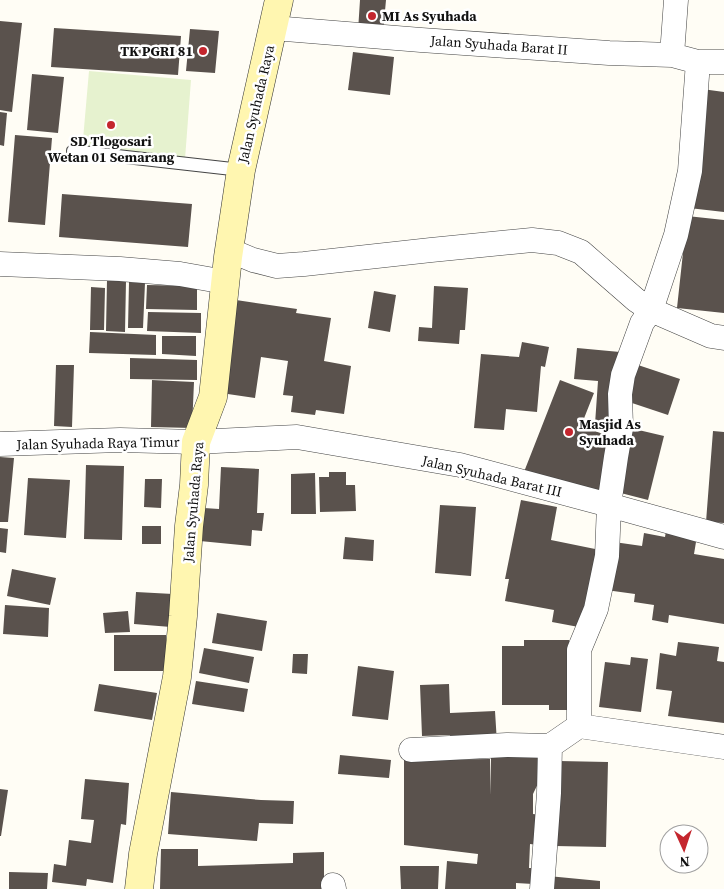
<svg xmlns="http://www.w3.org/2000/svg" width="724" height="889" font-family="'Source Serif 4',serif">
<rect width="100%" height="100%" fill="#fffdf5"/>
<path fill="#e6f2cf" d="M89 71 191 80 185 159 82 151Z"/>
<path fill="#5a524d" d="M360 0H386L383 33 358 31Z
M0 21 22 23 12 112 0 110Z
M54 28 181 36 178 75 51 67Z
M190 29 219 31 215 73 186 71Z
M353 52 394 57 390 95 348 90Z
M32 74 64 77 58 133 27 130Z
M702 89 724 92V212L689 208Z
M0 112 7 113 4 146 0 145Z
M15 135 52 138 45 225 8 222Z
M62 194 192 204 188 247 59 237Z
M687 216 724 220V313L677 308Z
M107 280 126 281 125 332 106 331Z
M129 282 145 283 143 328H128Z
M147 285 197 286V310L146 309Z
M434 286 468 288 465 330H460L459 344 418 341 419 327 432 328Z
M91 287 105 288 104 330H90Z
M374 291 396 295 390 332 368 328Z
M236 300 297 309 296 313 331 318 324 361 351 366 344 414 316 410 315 415 291 412 293 396 283 395 288 361 261 357 255 398 221 393Z
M148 312 201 313V333L147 331Z
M90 332 156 335V355L89 353Z
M162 336H196V356L162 354Z
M522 342 549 347 545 367 541 366 537 412 506 409 504 430 474 428 481 354 519 357Z
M577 348 620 352 614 426 595 424 598 381 574 379Z
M130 358 197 360V380L130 379Z
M635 364 680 379 668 415 623 400Z
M56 365H74L72 427 54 426Z
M152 380 194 382 192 428 151 427Z
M560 380 594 393 581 426 614 438 612 458 597 495 522 477Z
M630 428 664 436 648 500 613 491Z
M713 431 724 432V523L706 522Z
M0 457 14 458 8 522H0Z
M86 465 124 466 122 540 84 539Z
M221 467 259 469 257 513H264L262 531 252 530 251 546 200 541 204 508 219 509Z
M329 472H346V485H355L356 511 320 512 319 477H329Z
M315 473 316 514H291V474Z
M28 478 70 480 66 538 24 535Z
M145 479H162L161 508 144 507Z
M521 500 557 507 551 540 600 550 584 628 552 622 554 610 505 601 509 579H505Z
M440 505 476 507 471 576 435 573Z
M142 526H161V544H142Z
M0 528 8 529 6 553 0 552Z
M666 531 697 536 694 554 724 559V624L669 615 668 623 652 620 654 605 634 602 635 594 606 590 614 542 642 546 644 533 665 537Z
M345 537 374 540 373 561 343 559Z
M12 569 56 578 50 605 7 596Z
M136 592 173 594 171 627 134 624Z
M5 605 49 608 48 637 3 634Z
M128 611 130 632 105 633 103 613Z
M217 613 267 621 262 651 212 643Z
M114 635H166V671H114Z
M524 640H569V710H549V705H502V646H524Z
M678 642 719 647 717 661 724 662V723L668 716 672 691 656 689 660 653 676 656Z
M204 648 254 657 249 683 199 673Z
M293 654H308L307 674 292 673Z
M631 657 648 659 641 712 599 707 605 662 630 665Z
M358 666 394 671 388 720 352 716Z
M196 681 248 689 244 712 192 704Z
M99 684 157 693 152 720 94 711Z
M449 684 450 713 495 711 497 743 451 745 450 735 422 736 420 685Z
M544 752V771L533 794V814L541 815 538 845 530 844 529 868H535L533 884 516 883V889H445L447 861 477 864 478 854 404 845V760L490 759 491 795V755Z
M340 755 391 760 389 778 338 774Z
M559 761 608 762 606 847 555 846Z
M85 779 129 783 126 825 121 824 113 883 87 879 86 886 52 882 54 864 66 866 69 840 91 843 94 820 81 819Z
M0 789 8 790 1 836H0Z
M171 792 261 800 294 801 293 824 259 823 257 841 168 834Z
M161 849H198V866L293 863V853L324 852V889H160Z
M400 866H439L438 889H401Z
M9 872 48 873 47 889H9Z
M548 876 600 881V889H547Z"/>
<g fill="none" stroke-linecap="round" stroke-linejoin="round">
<defs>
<path id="lane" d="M73 151 241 170"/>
<path id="street" d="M273 28 421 40 609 53 672 55 698 62H724
M672 55 676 0
M229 250 253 260 277 266 304 264 431 250 532 240 558 243 581 252 636 300 651 310 711 336 724 338
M0 264 120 269 180 274 225 282
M0 444 120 440 196 442 297 437 460 465 609 505 724 537
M579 726V650L596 609 607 556 609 505 616 457 621 428 620 394 623 375 642 323 651 310 676 235 690 171 698 62
M411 750 507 745 550 746 579 726 724 747
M333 885 334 889
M542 889 549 793 550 746"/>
<path id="secondary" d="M139 889 143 854 177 677 183 616 189 526 194 485 196 442 213 397 228 257 241 170 279 0"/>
</defs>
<use href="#lane" stroke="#444" stroke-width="14"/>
<use href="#street" stroke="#444" stroke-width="25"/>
<use href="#secondary" stroke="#333" stroke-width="29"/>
<use href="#lane" stroke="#fff" stroke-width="12"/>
<use href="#street" stroke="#fff" stroke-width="24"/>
<use href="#secondary" stroke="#fff6b0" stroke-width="28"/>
</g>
<g fill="#c4262e" stroke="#fff" stroke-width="2">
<circle cx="372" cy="16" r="5"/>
<circle cx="203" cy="51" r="5"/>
<circle cx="111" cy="125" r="5"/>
<circle cx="569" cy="432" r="5"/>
</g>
<g text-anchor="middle" stroke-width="5" stroke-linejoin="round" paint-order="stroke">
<g font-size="14" font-weight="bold" fill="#111" stroke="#fff" text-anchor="start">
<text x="382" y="21">MI As Syuhada</text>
<text x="193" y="56" text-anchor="end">TK PGRI 81</text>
<text x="111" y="146" text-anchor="middle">SD Tlogosari<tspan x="111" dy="16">Wetan 01 Semarang</tspan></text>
<text x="579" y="429">Masjid As<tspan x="579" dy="16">Syuhada</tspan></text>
</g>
<g font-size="14" fill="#111" stroke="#fff">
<text transform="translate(499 45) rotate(4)" y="5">Jalan Syuhada Barat II</text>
<text transform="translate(256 104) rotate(-77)" y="5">Jalan Syuhada Raya</text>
<text transform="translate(98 443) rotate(-1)" y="5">Jalan Syuhada Raya Timur</text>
<text transform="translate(492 476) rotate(13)" y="5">Jalan Syuhada Barat III</text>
<text transform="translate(193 502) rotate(-85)" y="5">Jalan Syuhada Raya</text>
</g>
</g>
<g transform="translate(684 849) rotate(177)"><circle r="24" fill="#ffffff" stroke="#a0a0a0"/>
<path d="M0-4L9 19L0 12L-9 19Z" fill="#c4262e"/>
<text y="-8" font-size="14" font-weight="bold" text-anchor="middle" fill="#111111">N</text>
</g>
</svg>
